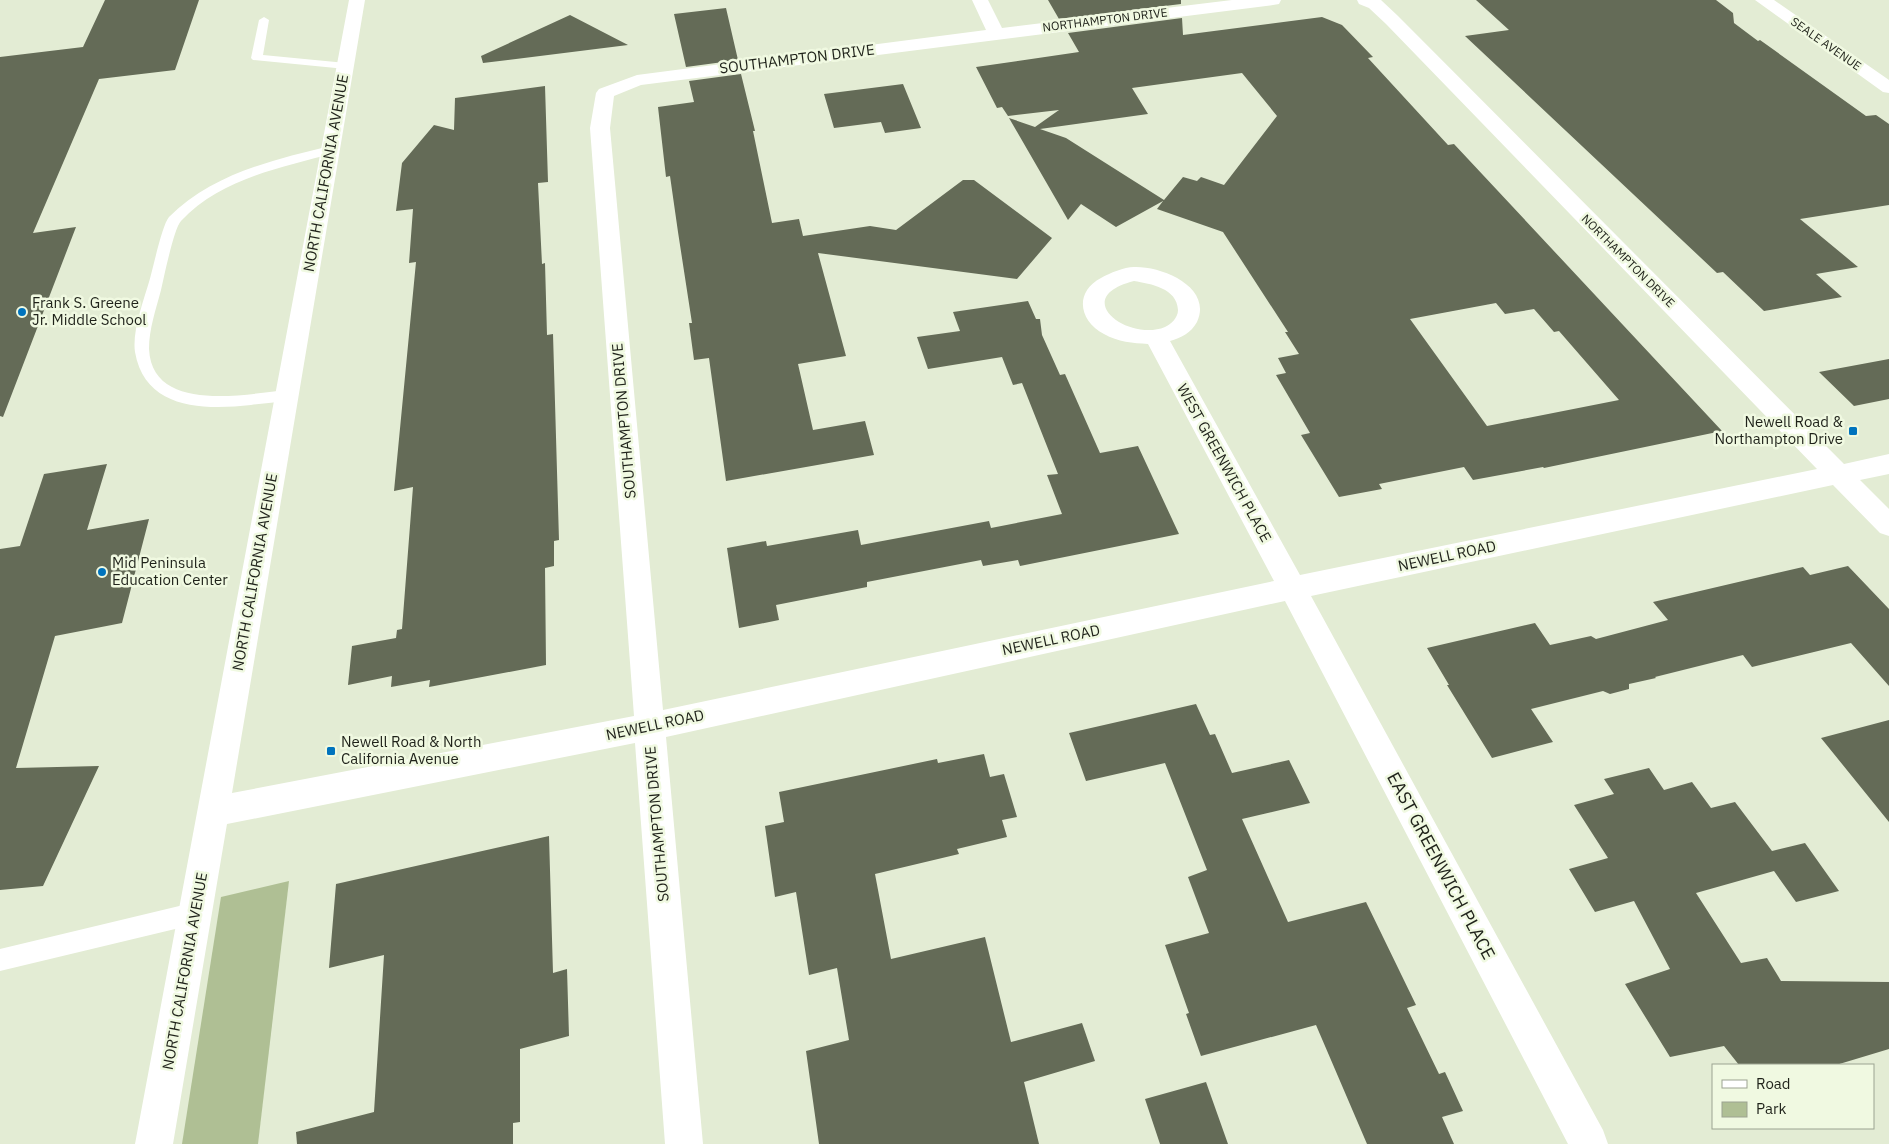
<svg xmlns="http://www.w3.org/2000/svg" width="1889" height="1144" font-family="'IBM Plex Sans',sans-serif">
<rect width="100%" height="100%" fill="#e3ecd4"/>
<path fill="#afbf94" d="M289 881 258 1144H182L221 897Z"/>
<path fill="#646b57" fill-rule="evenodd" d="M105 0H199L175 70 99 79 33 233 76 227 3 417 0 416V57L83 47Z
M1048 0H1181V4L1059 19Z
M1476 0H1716L1733 13 1734 23 1758 41 1760 40 1866 116 1876 115 1889 124V205L1800 219 1858 267 1816 274 1842 297 1764 311 1723 272 1717 273 1465 36 1509 30Z
M726 8 738 60 686 67 674 14Z
M570 15 628 45 483 63 481 56Z
M1322 17 1342 25 1373 57 1368 58 1448 145 1454 144 1722 431 1544 468 1543 467 1473 480 1464 467 1379 484 1382 489 1339 497 1301 435 1310 433 1276 375 1286 373 1278 358 1299 354 1285 332H1288L1223 232 1157 209 1163 201 1116 227 1081 204 1068 220 1009 118 1035 127 1059 110 1008 116 1002 107 997 108 976 67 1079 52 1068 33 1182 18 1183 35ZM1242 73 1277 116 1224 185 1201 177 1197 181 1183 177 1164 200 1066 138 1040 129 1148 114 1132 88ZM1496 303 1505 314 1534 309 1554 332 1559 331 1619 400 1487 426 1410 319Z
M741 74 755 131H753L772 223 799 219 803 236 870 226 896 230 963 180H974L1052 238 1017 279 818 253 846 356 798 364 813 430 865 421 874 455 726 481 709 358 694 360 689 323H692L678 232 670 176 666 177 658 107 694 102 689 81Z
M903 84 921 128 885 133 881 122 834 128 824 94Z
M545 86 548 182 538 183 542 264 545 263 547 335 553 334 559 540 554 541V566L545 568 546 665 429 687 430 680 391 687 392 676 348 685 352 646 396 638 397 630 402 629 413 487 394 491 416 262 409 263 413 209 396 211 402 163 434 125 454 130 455 98Z
M1028 301 1036 319H1040L1042 335 1060 375 1065 374 1100 453 1138 446 1179 534 1020 566 1018 560 983 566 981 560 867 582V587L776 605 779 620 739 628 727 548 766 541 767 546 858 530 861 545 989 521 991 528 1062 514 1047 475 1058 474 1022 383 1013 385 1002 357 928 369 917 337 960 331 953 312Z
M1889 359V399L1854 406 1819 372Z
M107 464 87 530 149 519 122 623 55 636 16 768 99 766 43 886 0 890V549L20 546 44 474Z
M1848 566 1889 609V686L1851 643 1752 667 1743 655 1655 677 1656 678 1629 684V689L1610 694 1603 691 1531 709 1553 742 1492 758 1447 685H1449L1427 648 1535 623 1550 645 1591 636 1596 639 1668 620 1653 602 1803 567 1810 575Z
M1196 704 1210 735 1215 734 1232 773 1289 760 1310 803 1242 819 1288 922 1366 902 1416 1005 1407 1008 1439 1074 1445 1072 1463 1111 1442 1117 1454 1144H1367L1316 1025 1201 1056 1186 1014 1189 1013 1165 945 1209 933 1188 877 1207 870 1165 763 1086 781 1069 733Z
M1889 720V822L1821 738Z
M984 754 990 777 1004 774 1017 817 1002 820 1007 837 957 849 959 854 875 874 891 959 985 937 1011 1042 1082 1023 1095 1061 1024 1082 1039 1144H819L806 1051 849 1040 837 968 809 975 796 892 775 897 765 826 784 822 779 792 937 759 938 763Z
M1649 768 1664 790 1692 782 1711 808 1735 802 1772 851 1805 843 1839 891 1796 902 1774 871 1696 893 1741 963 1767 958 1781 981 1889 982V1049L1836 1065H1739L1724 1046 1670 1057 1625 984 1670 969 1634 901 1595 912 1569 869 1608 858 1574 805 1614 794 1604 779Z
M549 836 553 973 567 969 569 1036 520 1049V1122L513 1123V1144H297L296 1132 374 1112 384 955 329 968 336 884Z
M1206 1082 1228 1144H1160L1145 1099Z"/>
<g fill="none" stroke-linecap="round" stroke-linejoin="round">
<path fill="#fff" fill-rule="evenodd" d="M264 17 269 20 263 55 346 63 352 66 346 69 253 60 251 58 259 20Z
M330 146 336 150 334 153C281 168 221 178 181 221 174 228 164 277 161 290 156 309 149 329 149 349 152 414 246 394 287 390L292 391 295 395 292 399C279 403 265 403 251 405 204 410 145 410 135 352 132 332 143 302 149 282 153 269 162 225 169 217 212 174 273 160 330 146Z
M196 902 204 905 207 913 204 921 196 924 0 971V949Z"/>
<path fill="#fff" fill-rule="evenodd" d="M349 0H365L232 793 634 716 590 128 596 93 599 89 637 75 986 30 972 0H988L1002 28 1232 0H1281L1279 4 1273 5 641 85 614 96 610 128 663 710 1274 581 1148 344C1133 343 1118 342 1104 334 1079 321 1074 292 1101 278 1110 273 1124 267 1134 267 1162 266 1213 287 1197 322 1191 333 1181 338 1170 341L1300 575 1817 469 1386 24 1369 8 1359 4 1357 0H1381L1398 16 1844 464 1889 454V474L1860 480 1889 509V536L1880 533 1833 485 1311 596 1603 1130 1608 1144H1568L1285 601 666 737 703 1144H665L635 743 227 824 173 1144H135ZM1134 281C1151 284 1177 288 1178 310 1178 318 1171 324 1165 327 1129 342 1068 298 1134 281Z
M1755 0H1774L1889 80V93L1883 92Z"/>
</g>
<g fill="#0073bd" stroke="#f0f9e1" stroke-width="2">
<circle cx="22" cy="312" r="5"/>
<rect x="1848" y="426" width="10" height="10" rx="2.5"/>
<circle cx="102" cy="572" r="5"/>
<rect x="326" y="746" width="10" height="10" rx="2.5"/>
</g>
<g text-anchor="middle" stroke-width="5" stroke-linejoin="round" paint-order="stroke">
<g font-size="12" fill="#1f221a" stroke="#f0f9e1">
<text transform="translate(1105 20) rotate(-7)" y="4">NORTHAMPTON DRIVE</text>
<text transform="translate(1826 44) rotate(35)" y="4">SEALE AVENUE</text>
<text transform="translate(1628 261) rotate(45)" y="4">NORTHAMPTON DRIVE</text>
</g>
<g font-size="15" fill="#1f221a" stroke="#f0f9e1">
<text transform="translate(797 59) rotate(-7)" y="5">SOUTHAMPTON DRIVE</text>
<text transform="translate(326 173) rotate(-80)" y="5">NORTH CALIFORNIA AVENUE</text>
<text transform="translate(624 421) rotate(-95)" y="5">SOUTHAMPTON DRIVE</text>
<text transform="translate(1224 463) rotate(61)" y="5">WEST GREENWICH PLACE</text>
<text transform="translate(1447 556) rotate(-12)" y="5">NEWELL ROAD</text>
<text transform="translate(255 572) rotate(-80)" y="5">NORTH CALIFORNIA AVENUE</text>
<text transform="translate(1051 640) rotate(-12)" y="5">NEWELL ROAD</text>
<text transform="translate(655 725) rotate(-12)" y="5">NEWELL ROAD</text>
<text transform="translate(657 824) rotate(-95)" y="5">SOUTHAMPTON DRIVE</text>
<text transform="translate(185 971) rotate(-80)" y="5">NORTH CALIFORNIA AVENUE</text>
</g>
<g font-size="15" fill="#1f221a" stroke="#f0f9e1" text-anchor="start">
<text x="32" y="308">Frank S. Greene<tspan x="32" dy="17">Jr. Middle School</tspan></text>
<text x="1843" y="427" text-anchor="end">Newell Road &amp;<tspan x="1843" dy="17">Northampton Drive</tspan></text>
<text x="112" y="568">Mid Peninsula<tspan x="112" dy="17">Education Center</tspan></text>
<text x="341" y="747">Newell Road &amp; North<tspan x="341" dy="17">California Avenue</tspan></text>
</g>
<g font-size="18" fill="#1f221a" stroke="#f0f9e1">
<text transform="translate(1441 866) rotate(62)" y="6">EAST GREENWICH PLACE</text>
</g>
</g>
<rect x="1712" y="1064" width="162" height="65" fill="#f0f9e1" stroke="#9ca391"/>
<rect x="1722" y="1080" width="25" height="8" fill="#ffffff" stroke="#9ca391"/>
<text x="1756" y="1089" font-size="15" fill="#1f221a">Road</text>
<rect x="1722" y="1102" width="25" height="15" fill="#afbf94" stroke="#9ca391"/>
<text x="1756" y="1114" font-size="15" fill="#1f221a">Park</text>
</svg>
